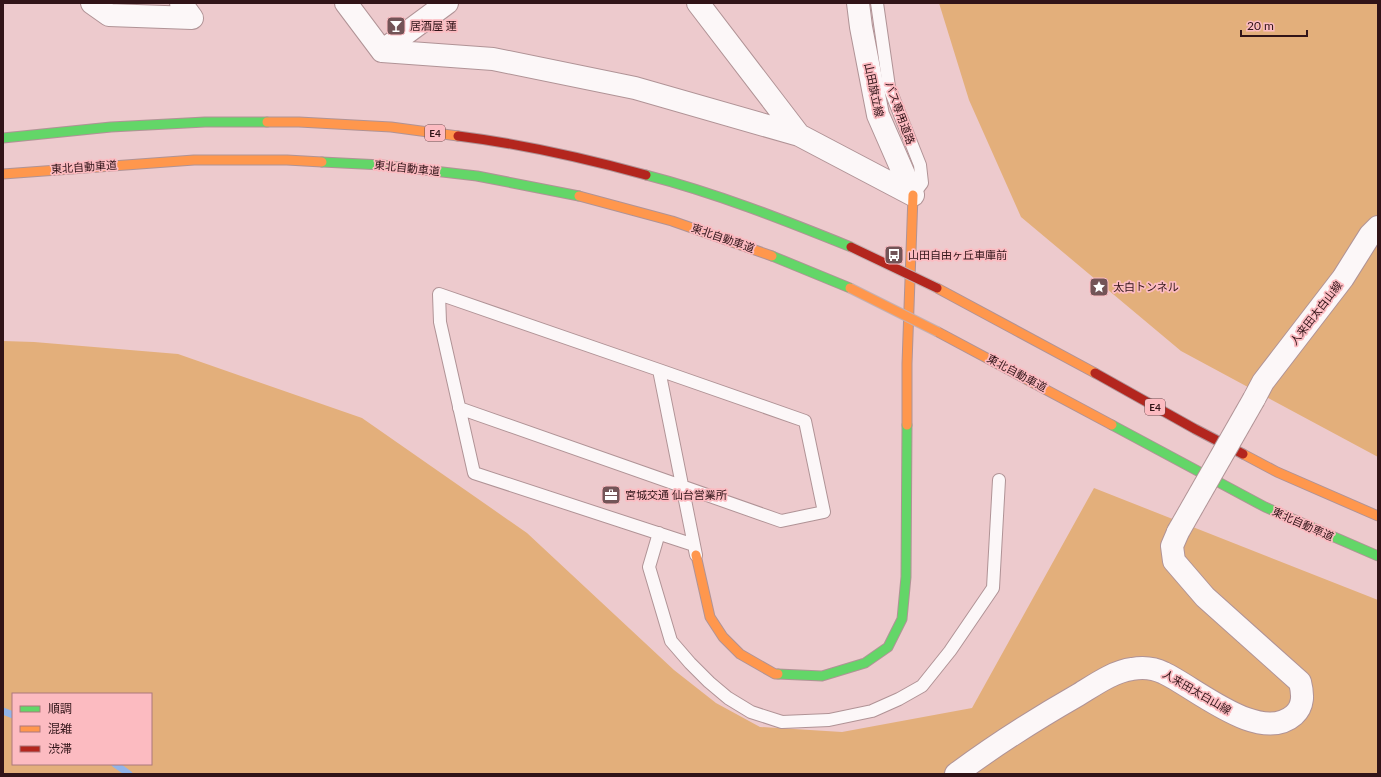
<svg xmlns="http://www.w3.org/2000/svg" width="1381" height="777" font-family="Lato,'Noto Sans JP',sans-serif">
<rect width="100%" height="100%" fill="#edcacd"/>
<path fill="#e3af7b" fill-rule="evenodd" d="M939 3H1378V457L1181 351 1021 217 969 100Z
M3 341 34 342 178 354 362 418 527 533 674 670 716 703 760 727 842 732 972 708 1094 488 1378 600V774H3ZM13 694H151V764H13Z"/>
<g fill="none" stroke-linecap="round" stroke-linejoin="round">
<path stroke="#92b4e8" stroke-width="7" d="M3 711 13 715
M115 764 129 774"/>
<defs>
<path id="lane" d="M877 3 889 87 920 165 922 183 913 195
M459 408 781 521 824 512 805 421 659 370
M659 533 649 567 671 641 690 663 709 682 728 698 751 712 782 722 829 720 872 711 899 699 922 686 950 651 993 588 999 480
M694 545 474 473 440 322 439 294 659 370 696 555"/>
<path id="street" d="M92 3 109 15 192 18 181 3
M346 3 382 51 493 59 635 88 799 135 913 195
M698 3 799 135
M858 3 861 27 878 115 913 195
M382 51 447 3
M1254 399 1263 382 1343 278 1370 235 1378 227
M956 774C995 745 1036 719 1078 695 1093 686 1114 671 1132 669 1143 667 1154 668 1164 673 1196 688 1260 745 1294 715 1304 706 1303 694 1300 682L1205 597 1174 561 1172 546 1178 532"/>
<path id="fast" d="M3 138 111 127 205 122H267
M322 162 382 165 477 176 579 196
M646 175C716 193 784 220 851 247
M772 256 850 288
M1112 425 1265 507 1378 556
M778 674 822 676 865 663 888 647 902 619 906 577 907 425"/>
<path id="slow" d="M267 122H299L391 127 458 136
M3 174 194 160H287L322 162
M579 196 672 221 772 256
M937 288 1095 373
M938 332 1112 425
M907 425V364L913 195
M1243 454 1277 472 1378 516
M696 555 710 617 723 637 740 654 775 674H778"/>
<path id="jam" d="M458 136C522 144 584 158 646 175
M1095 373 1195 429 1243 454"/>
</defs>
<use href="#lane" stroke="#b09396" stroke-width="14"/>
<use href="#street" stroke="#b09396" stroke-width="24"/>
<use href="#fast" stroke="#b09396" stroke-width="11"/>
<use href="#slow" stroke="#b09396" stroke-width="11"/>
<use href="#jam" stroke="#b09396" stroke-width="11"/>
<use href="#lane" stroke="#fcf7f8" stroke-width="12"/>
<use href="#street" stroke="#fcf7f8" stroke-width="22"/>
<use href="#fast" stroke="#63d668" stroke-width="9"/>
<use href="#slow" stroke="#ff974d" stroke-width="9"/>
<use href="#jam" stroke="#b3261e" stroke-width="9"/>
<defs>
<path id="street-bridge" d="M1178 532 1254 399"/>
<path id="slow-bridge" d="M850 288 938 332"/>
<path id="jam-bridge" d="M851 247 937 288"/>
</defs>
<use href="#street-bridge" stroke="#b09396" stroke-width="24" stroke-linecap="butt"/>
<use href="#slow-bridge" stroke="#c4b0b2" stroke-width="11" stroke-linecap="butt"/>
<use href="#jam-bridge" stroke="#c4b0b2" stroke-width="11" stroke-linecap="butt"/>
<use href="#street-bridge" stroke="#fcf7f8" stroke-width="22"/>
<use href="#slow-bridge" stroke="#ff974d" stroke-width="9"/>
<use href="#jam-bridge" stroke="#b3261e" stroke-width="9"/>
</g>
<defs>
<symbol id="bar-square" viewBox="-11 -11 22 22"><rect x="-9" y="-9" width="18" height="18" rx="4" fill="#735457" stroke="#fcbbc1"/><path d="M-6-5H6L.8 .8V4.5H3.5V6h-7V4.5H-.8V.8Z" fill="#fff"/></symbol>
<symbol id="bus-square" viewBox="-11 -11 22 22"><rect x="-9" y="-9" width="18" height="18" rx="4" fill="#735457" stroke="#fcbbc1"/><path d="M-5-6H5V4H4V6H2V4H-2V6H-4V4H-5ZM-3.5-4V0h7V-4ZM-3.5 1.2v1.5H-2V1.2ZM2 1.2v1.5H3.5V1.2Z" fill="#fff"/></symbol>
<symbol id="sight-square" viewBox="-11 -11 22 22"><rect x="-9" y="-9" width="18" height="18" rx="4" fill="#735457" stroke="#fcbbc1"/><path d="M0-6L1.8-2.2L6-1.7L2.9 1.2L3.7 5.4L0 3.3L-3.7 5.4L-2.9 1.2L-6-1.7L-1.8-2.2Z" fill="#fff"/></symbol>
<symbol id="office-square" viewBox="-11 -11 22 22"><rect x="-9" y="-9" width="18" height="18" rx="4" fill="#735457" stroke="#fcbbc1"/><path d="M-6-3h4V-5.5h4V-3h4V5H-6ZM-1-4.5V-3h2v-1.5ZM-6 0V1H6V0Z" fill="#fff"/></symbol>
</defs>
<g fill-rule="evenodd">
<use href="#bar-square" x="385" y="15" width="22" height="22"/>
<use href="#bus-square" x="883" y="244" width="22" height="22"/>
<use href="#sight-square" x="1088" y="276" width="22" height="22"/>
<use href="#office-square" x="600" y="484" width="22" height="22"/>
</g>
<g text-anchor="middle" stroke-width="3.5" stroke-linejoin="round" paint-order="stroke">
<g fill="#fcbbc1" stroke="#6e464b" stroke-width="1">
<rect x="425" y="125" width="20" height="16" rx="3"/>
<rect x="1145" y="399" width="20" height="16" rx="3"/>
</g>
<g font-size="10" font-weight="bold" fill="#311418">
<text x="435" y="137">E4</text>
<text x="1155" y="411">E4</text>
</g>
<g font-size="11" fill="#311418" stroke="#fcbbc1" text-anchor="start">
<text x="410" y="30">居酒屋 蓮</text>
<text x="908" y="259">山田自由ヶ丘車庫前</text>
<text x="1113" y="291">太白トンネル</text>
<text x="625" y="499">宮城交通 仙台営業所</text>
</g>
<g font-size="11" fill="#311418" stroke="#fcbbc1">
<text transform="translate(874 90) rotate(78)" y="4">山田旗立線</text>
<text transform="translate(900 113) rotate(70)" y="4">バス専用道路</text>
<text transform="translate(84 167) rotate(-4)" y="4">東北自動車道</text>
<text transform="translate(407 168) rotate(6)" y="4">東北自動車道</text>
<text transform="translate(723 238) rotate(19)" y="4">東北自動車道</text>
<text transform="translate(1316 313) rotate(-52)" y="4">人来田太白山線</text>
<text transform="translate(1017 373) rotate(28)" y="4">東北自動車道</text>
<text transform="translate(1303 524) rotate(24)" y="4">東北自動車道</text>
<text transform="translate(1197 692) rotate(30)" y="4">人来田太白山線</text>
</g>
</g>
<rect width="1381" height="777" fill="none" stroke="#311418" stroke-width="8"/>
<rect x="12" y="693" width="140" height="72" fill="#fcbbc1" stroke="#ab787d"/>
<rect x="20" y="706" width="20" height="6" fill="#63d668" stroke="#ab787d"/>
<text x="48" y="713" font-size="12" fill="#311418">順調</text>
<rect x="20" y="726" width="20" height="6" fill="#ff974d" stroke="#ab787d"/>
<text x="48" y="733" font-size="12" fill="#311418">混雑</text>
<rect x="20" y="746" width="20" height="6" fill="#b3261e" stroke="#ab787d"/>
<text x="48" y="753" font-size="12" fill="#311418">渋滞</text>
<path d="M1241 30v6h66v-6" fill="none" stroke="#311418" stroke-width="2"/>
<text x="1247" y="30" font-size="12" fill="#311418" stroke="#fcbbc1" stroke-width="3" paint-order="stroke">20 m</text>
</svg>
